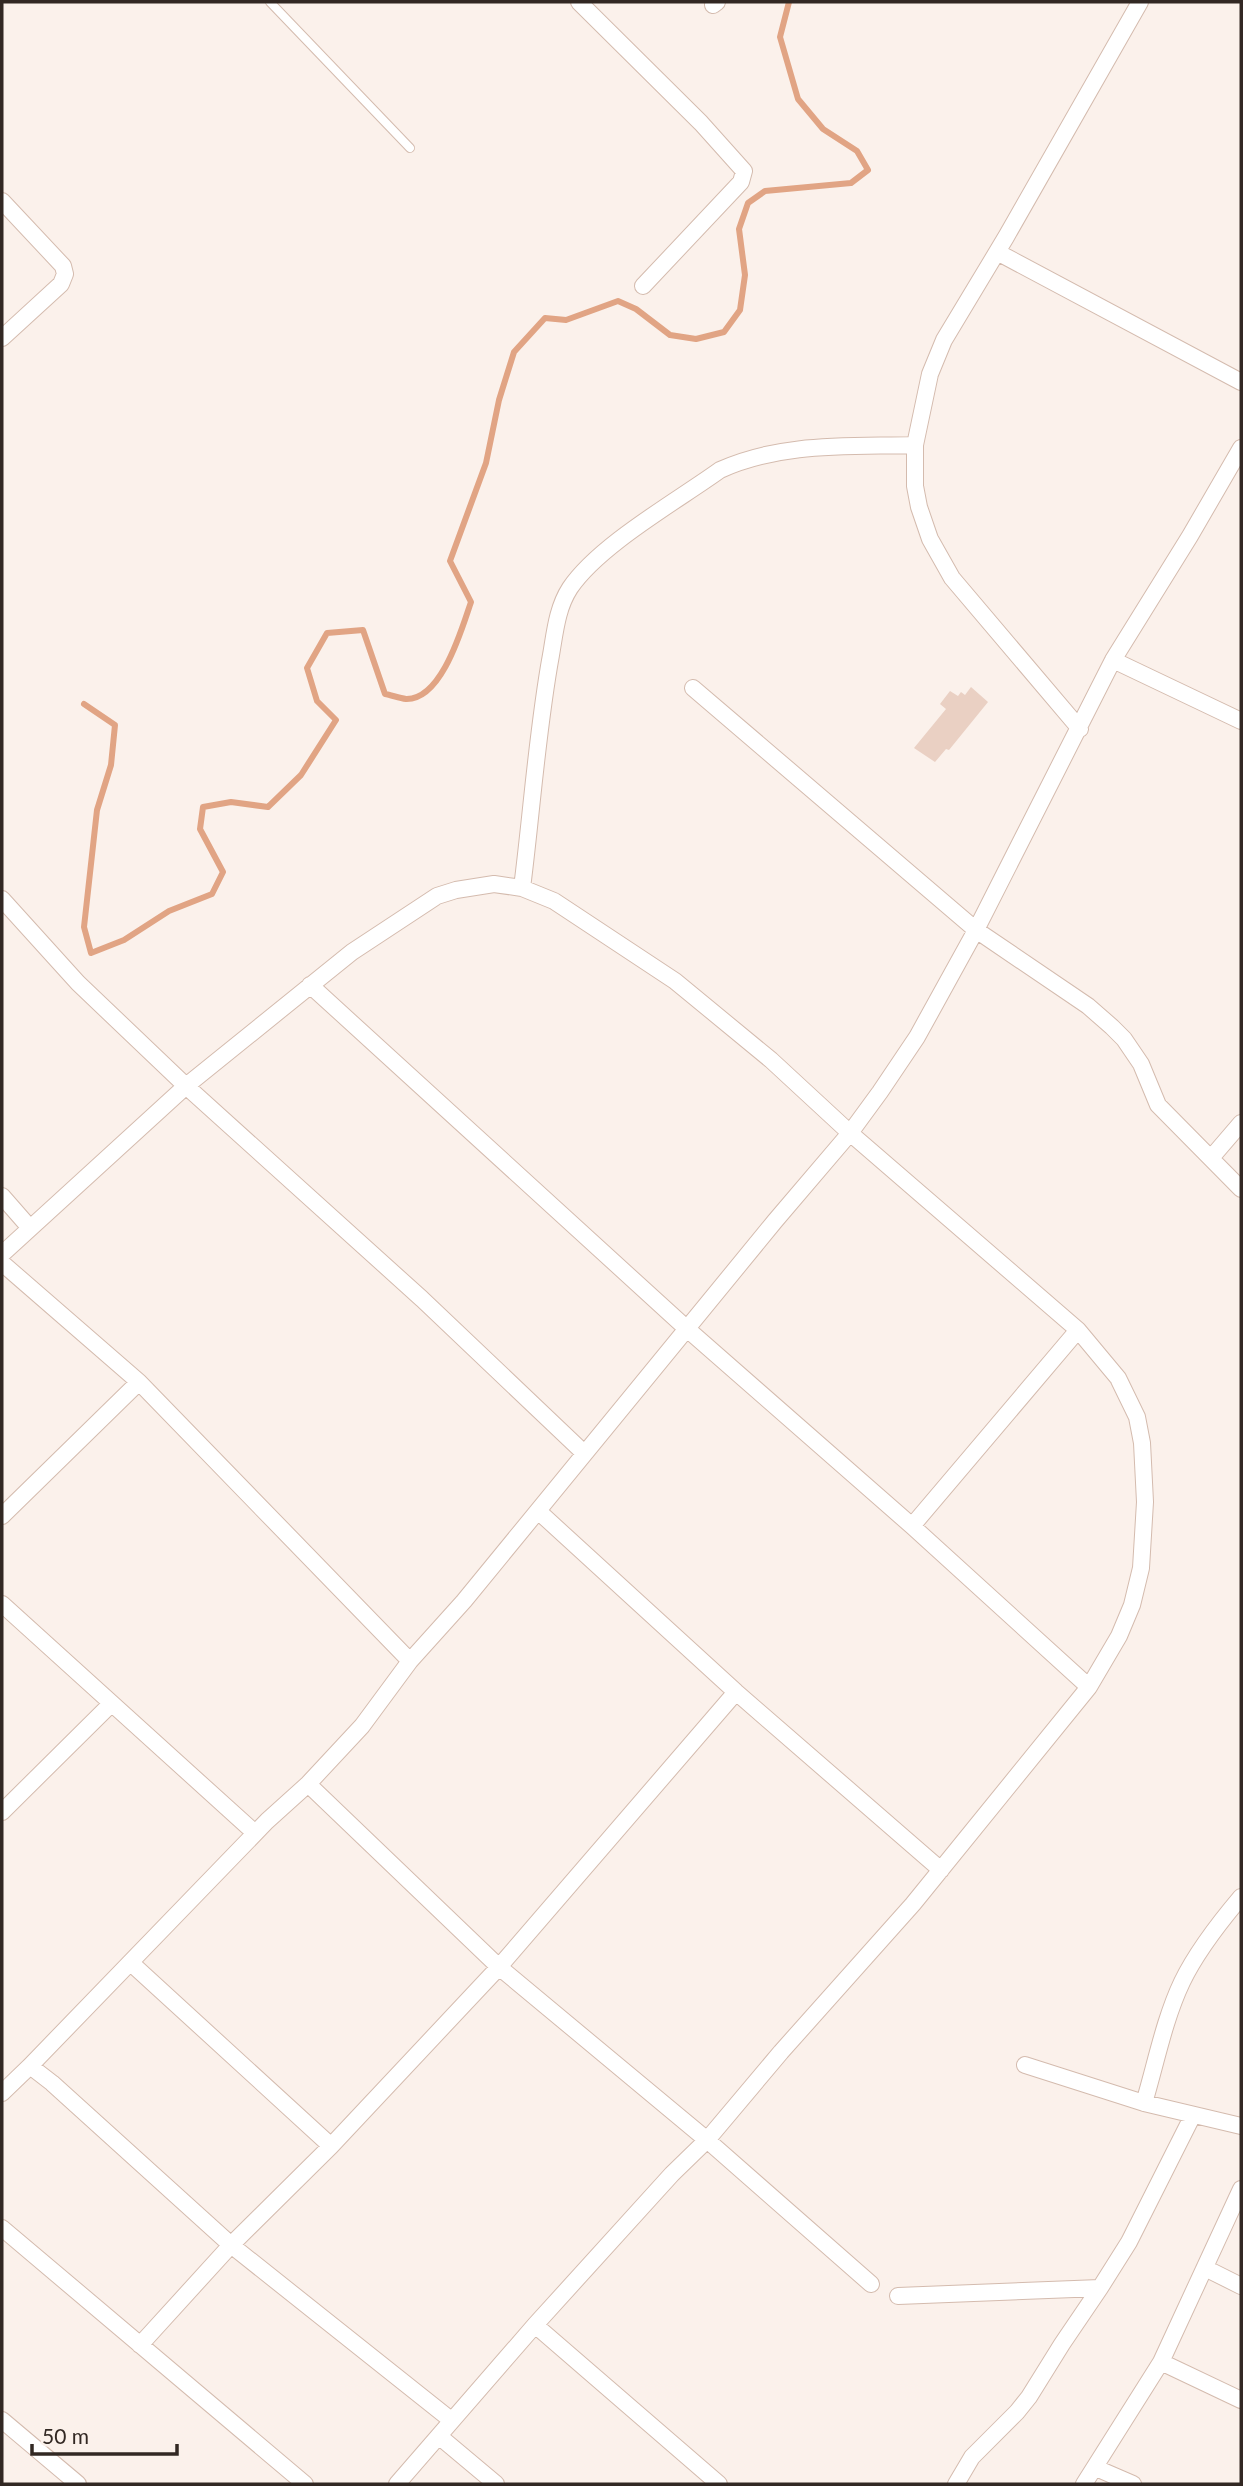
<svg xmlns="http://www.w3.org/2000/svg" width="1243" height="2486" font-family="Lato,sans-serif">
<rect width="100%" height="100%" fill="#fbf1eb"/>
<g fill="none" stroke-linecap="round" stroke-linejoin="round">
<path stroke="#e1a484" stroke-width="6" d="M84 704 115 725 111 765 97 810 84 927 91 953 124 940 169 911 212 894 223 872 200 829 203 807 231 802 268 807 301 775 336 720 317 701 307 668 327 633 363 630 385 694C391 695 399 698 406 699 442 700 462 628 471 602L450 561 486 463 499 400 514 352 545 318 566 320 618 301 636 309 670 335 696 339 724 332 740 310 745 275 739 229 748 203 765 191 851 183 868 170 857 151 823 129 798 99 780 37 789 2"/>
</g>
<path fill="#ead0c3" d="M971 687 988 702 949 750 946 749 935 762 914 748 946 709 940 704 950 691 958 696 961 692 965 695Z"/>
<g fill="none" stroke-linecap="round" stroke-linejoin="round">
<defs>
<path id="service" d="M270 2 410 148"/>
<path id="minor" d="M579 2 701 123 744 171 741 182 643 286
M713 5 717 2
M2 201 63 266 65 274 61 284 2 338
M997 252 1241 382
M1113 660 1241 721
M693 688 976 930 1088 1006 1112 1027 1124 1039 1141 1064 1158 1105 1241 1189
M1080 729 952 578 930 539 919 507 915 486V445L930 374 944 340 1006 237 1140 2
M522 888C532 810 537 731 551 655 555 632 557 608 570 588 599 545 677 501 720 470 782 442 849 447 915 445
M2 899 78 983 186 1086 422 1299 584 1453
M310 985 686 1328 912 1526 1089 1687
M1211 1158 1241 1123
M2 1196 30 1228
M2 1254 186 1086 352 952 437 896 456 890 494 884 522 888 554 901 675 981 771 1060 850 1133 1078 1330 1118 1378 1137 1417 1142 1443 1145 1502 1141 1568 1132 1605 1119 1636 1089 1687 913 1904 781 2052 707 2140 672 2174 535 2325 397 2484
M2 1263 139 1382 410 1661
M538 1511 736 1692 941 1870
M2 1516 139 1382
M912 1526 1078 1330
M2 1604 255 1833
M308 1784 499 1967 707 2140 871 2284
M2 1812 111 1704
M131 1963 331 2146
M1025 2065 1144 2103 1241 2126
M30 2066 267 1821 308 1784 362 1726 410 1661 464 1601 775 1221 850 1133 880 1092 917 1037 976 930 1113 660 1190 536 1241 448
M2 2093 30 2066 52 2083 231 2245 451 2420
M1144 2103C1156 2063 1164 2020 1182 1982 1197 1951 1219 1923 1241 1897
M2 2228 305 2484
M1205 2268 1241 2286
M898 2296 1100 2288
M535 2325 719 2484
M140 2345 231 2245 331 2146 499 1967 736 1692
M1161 2362 1241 2400
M2 2420 78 2484
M440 2437 496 2484
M1096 2468 1133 2484
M956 2484 972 2457 1017 2412 1029 2397 1062 2344 1100 2288 1129 2242 1193 2115
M1084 2484 1161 2362 1241 2189"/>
</defs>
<use href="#service" stroke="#d4bbae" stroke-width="10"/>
<use href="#minor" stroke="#d4bbae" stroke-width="18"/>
<use href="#service" stroke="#fff" stroke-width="8"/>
<use href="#minor" stroke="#fff" stroke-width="16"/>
</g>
<rect width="1243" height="2486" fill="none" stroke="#322823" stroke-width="7"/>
<path d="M32 2444v10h145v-10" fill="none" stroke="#322823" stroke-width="3.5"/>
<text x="42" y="2444" font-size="21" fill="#322823" stroke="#fbf1eb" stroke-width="5" paint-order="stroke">50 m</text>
</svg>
